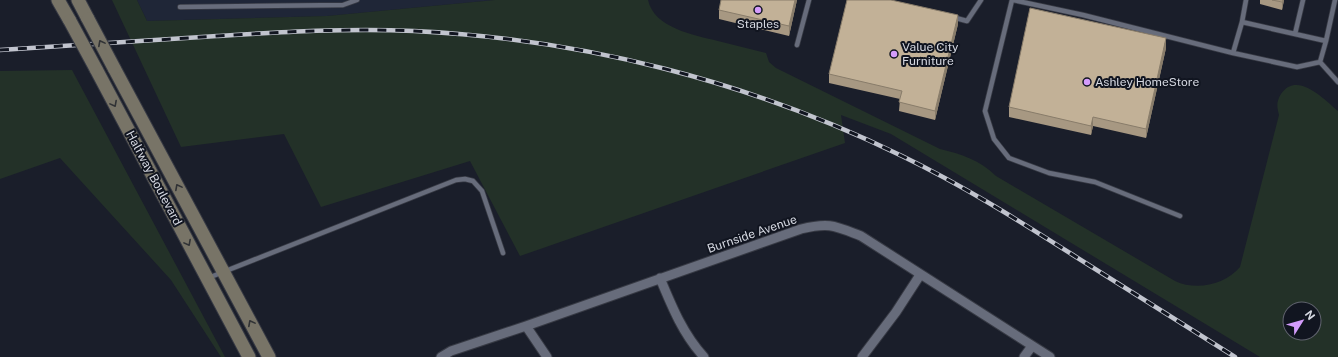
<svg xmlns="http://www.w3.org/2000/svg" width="1338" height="357" font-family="'Public Sans',sans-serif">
<rect width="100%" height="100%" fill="#1a1e2a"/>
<path fill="#1f2637" d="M137 0H495L327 16 147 21Z"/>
<path fill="#233128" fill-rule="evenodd" d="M112 0H137L147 21 327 16 495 0H648C654 28 694 35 718 41 734 45 750 49 766 53L769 62 776 68 940 149C961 154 980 160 996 176L1175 281C1196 291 1225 285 1240 267L1279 115C1277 107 1276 102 1281 94 1297 70 1325 100 1338 111V357H1260L891 134 841 115 845 143 520 256 470 161 321 207 284 134 181 147ZM1290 309H1314V333H1290Z
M72 70 225 357H221L171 280 60 158 0 179V71Z"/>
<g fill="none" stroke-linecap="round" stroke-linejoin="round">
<defs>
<path id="lane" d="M1012 0 985 111 994 139 1009 158 1049 173 1095 182 1180 216
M1013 0 1083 15 1233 53 1297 67 1320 62
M180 7 343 5 357 0
M952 17 967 21 981 0
M1242 22 1326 41
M1295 34 1303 0
M797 45 809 0
M1233 53 1242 22 1246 0
M1320 62 1326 41 1335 0
M1320 62 1338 82
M208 278 456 180 465 179 473 181 482 191 503 253"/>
<path id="street" d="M660 278C672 307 683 334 704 357
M526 326 547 357
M441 357 451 351 526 326 801 229C830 222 835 226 861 236L1050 357
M862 357 896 312 920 275
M1024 357 1032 346"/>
<path id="secondary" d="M58 0 70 21
M78 0 88 19
M114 68 269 357
M96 69 249 357"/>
</defs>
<use href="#lane" stroke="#373a44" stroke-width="6"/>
<use href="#street" stroke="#373a44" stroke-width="11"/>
<use href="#secondary" stroke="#373a44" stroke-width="15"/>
<use href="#lane" stroke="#676c7b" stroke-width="4.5"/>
<use href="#street" stroke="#676c7b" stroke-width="9"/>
<use href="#secondary" stroke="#787467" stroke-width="13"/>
<defs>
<path id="rail" d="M0 50C72 45 145 41 217 36 283 32 348 28 414 31 583 39 751 82 902 156 962 185 1018 220 1073 255 1127 289 1181 323 1235 357"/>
</defs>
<use href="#rail" stroke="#c1c4ce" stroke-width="4.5"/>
<use href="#rail" stroke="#111520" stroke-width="3" stroke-dasharray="9" stroke-linecap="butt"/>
<defs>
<path id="secondary-bridge" d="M88 19 114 68
M70 21 96 69"/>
</defs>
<use href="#secondary-bridge" stroke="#373a44" stroke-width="15" stroke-linecap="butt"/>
<use href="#secondary-bridge" stroke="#787467" stroke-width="13"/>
</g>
<path fill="#a79882" d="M797 0 789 36 719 19V10Z
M1260 0H1284L1282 10 1260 4Z
M958 24 935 120 899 111 900 99 829 83V74Z
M1166 48 1146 138 1093 126 1091 135 1009 117V107Z"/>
<path fill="#887c6a" d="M795 0H797L789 36V26Z
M1283 0H1284L1282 10V2Z
M958 15V24L935 120V111Z
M1166 38V48L1146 138V129Z
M1093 117V126L1091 135V126Z"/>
<path fill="#c2b197" stroke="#887c6a" d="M721 0H795L789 26 719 10Z
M847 0H891L958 15 935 111 899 102 902 91 829 74Z
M1272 0H1283L1282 2Z
M1030 8 1166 38 1146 129 1093 117 1091 126 1009 107Z"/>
<defs><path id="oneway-chevron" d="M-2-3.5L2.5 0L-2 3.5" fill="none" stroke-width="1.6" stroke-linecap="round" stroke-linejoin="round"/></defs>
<g stroke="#303235">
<use href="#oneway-chevron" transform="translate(101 43) rotate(-118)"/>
<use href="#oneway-chevron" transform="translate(114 104) rotate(62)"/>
<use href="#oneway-chevron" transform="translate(178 187) rotate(-118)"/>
<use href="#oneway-chevron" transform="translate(188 243) rotate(62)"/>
<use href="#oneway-chevron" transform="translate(251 323) rotate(-118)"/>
</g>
<g fill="#d49cfc" stroke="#111520" stroke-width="1.5">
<circle cx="758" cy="10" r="4"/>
<circle cx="894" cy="54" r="4"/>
<circle cx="1087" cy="82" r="4"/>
</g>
<g text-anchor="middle" stroke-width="4" stroke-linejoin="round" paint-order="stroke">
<g font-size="12" fill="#d6d9e2" stroke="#111520" text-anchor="start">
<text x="758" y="28" text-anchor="middle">Staples</text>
<text x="902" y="51">Value City<tspan x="902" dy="14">Furniture</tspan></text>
<text x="1095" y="86">Ashley HomeStore</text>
</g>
<g font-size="12" fill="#d6d9e2" stroke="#111520">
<text transform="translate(154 178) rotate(62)" y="4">Halfway Boulevard</text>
<text transform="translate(752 234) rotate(-19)" y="4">Burnside Avenue</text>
</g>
</g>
<g transform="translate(1302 321) rotate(53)"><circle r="19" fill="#111520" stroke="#60636e"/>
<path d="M0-3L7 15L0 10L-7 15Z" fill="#d49cfc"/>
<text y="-6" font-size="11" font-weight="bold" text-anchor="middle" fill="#d6d9e2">N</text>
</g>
</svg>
